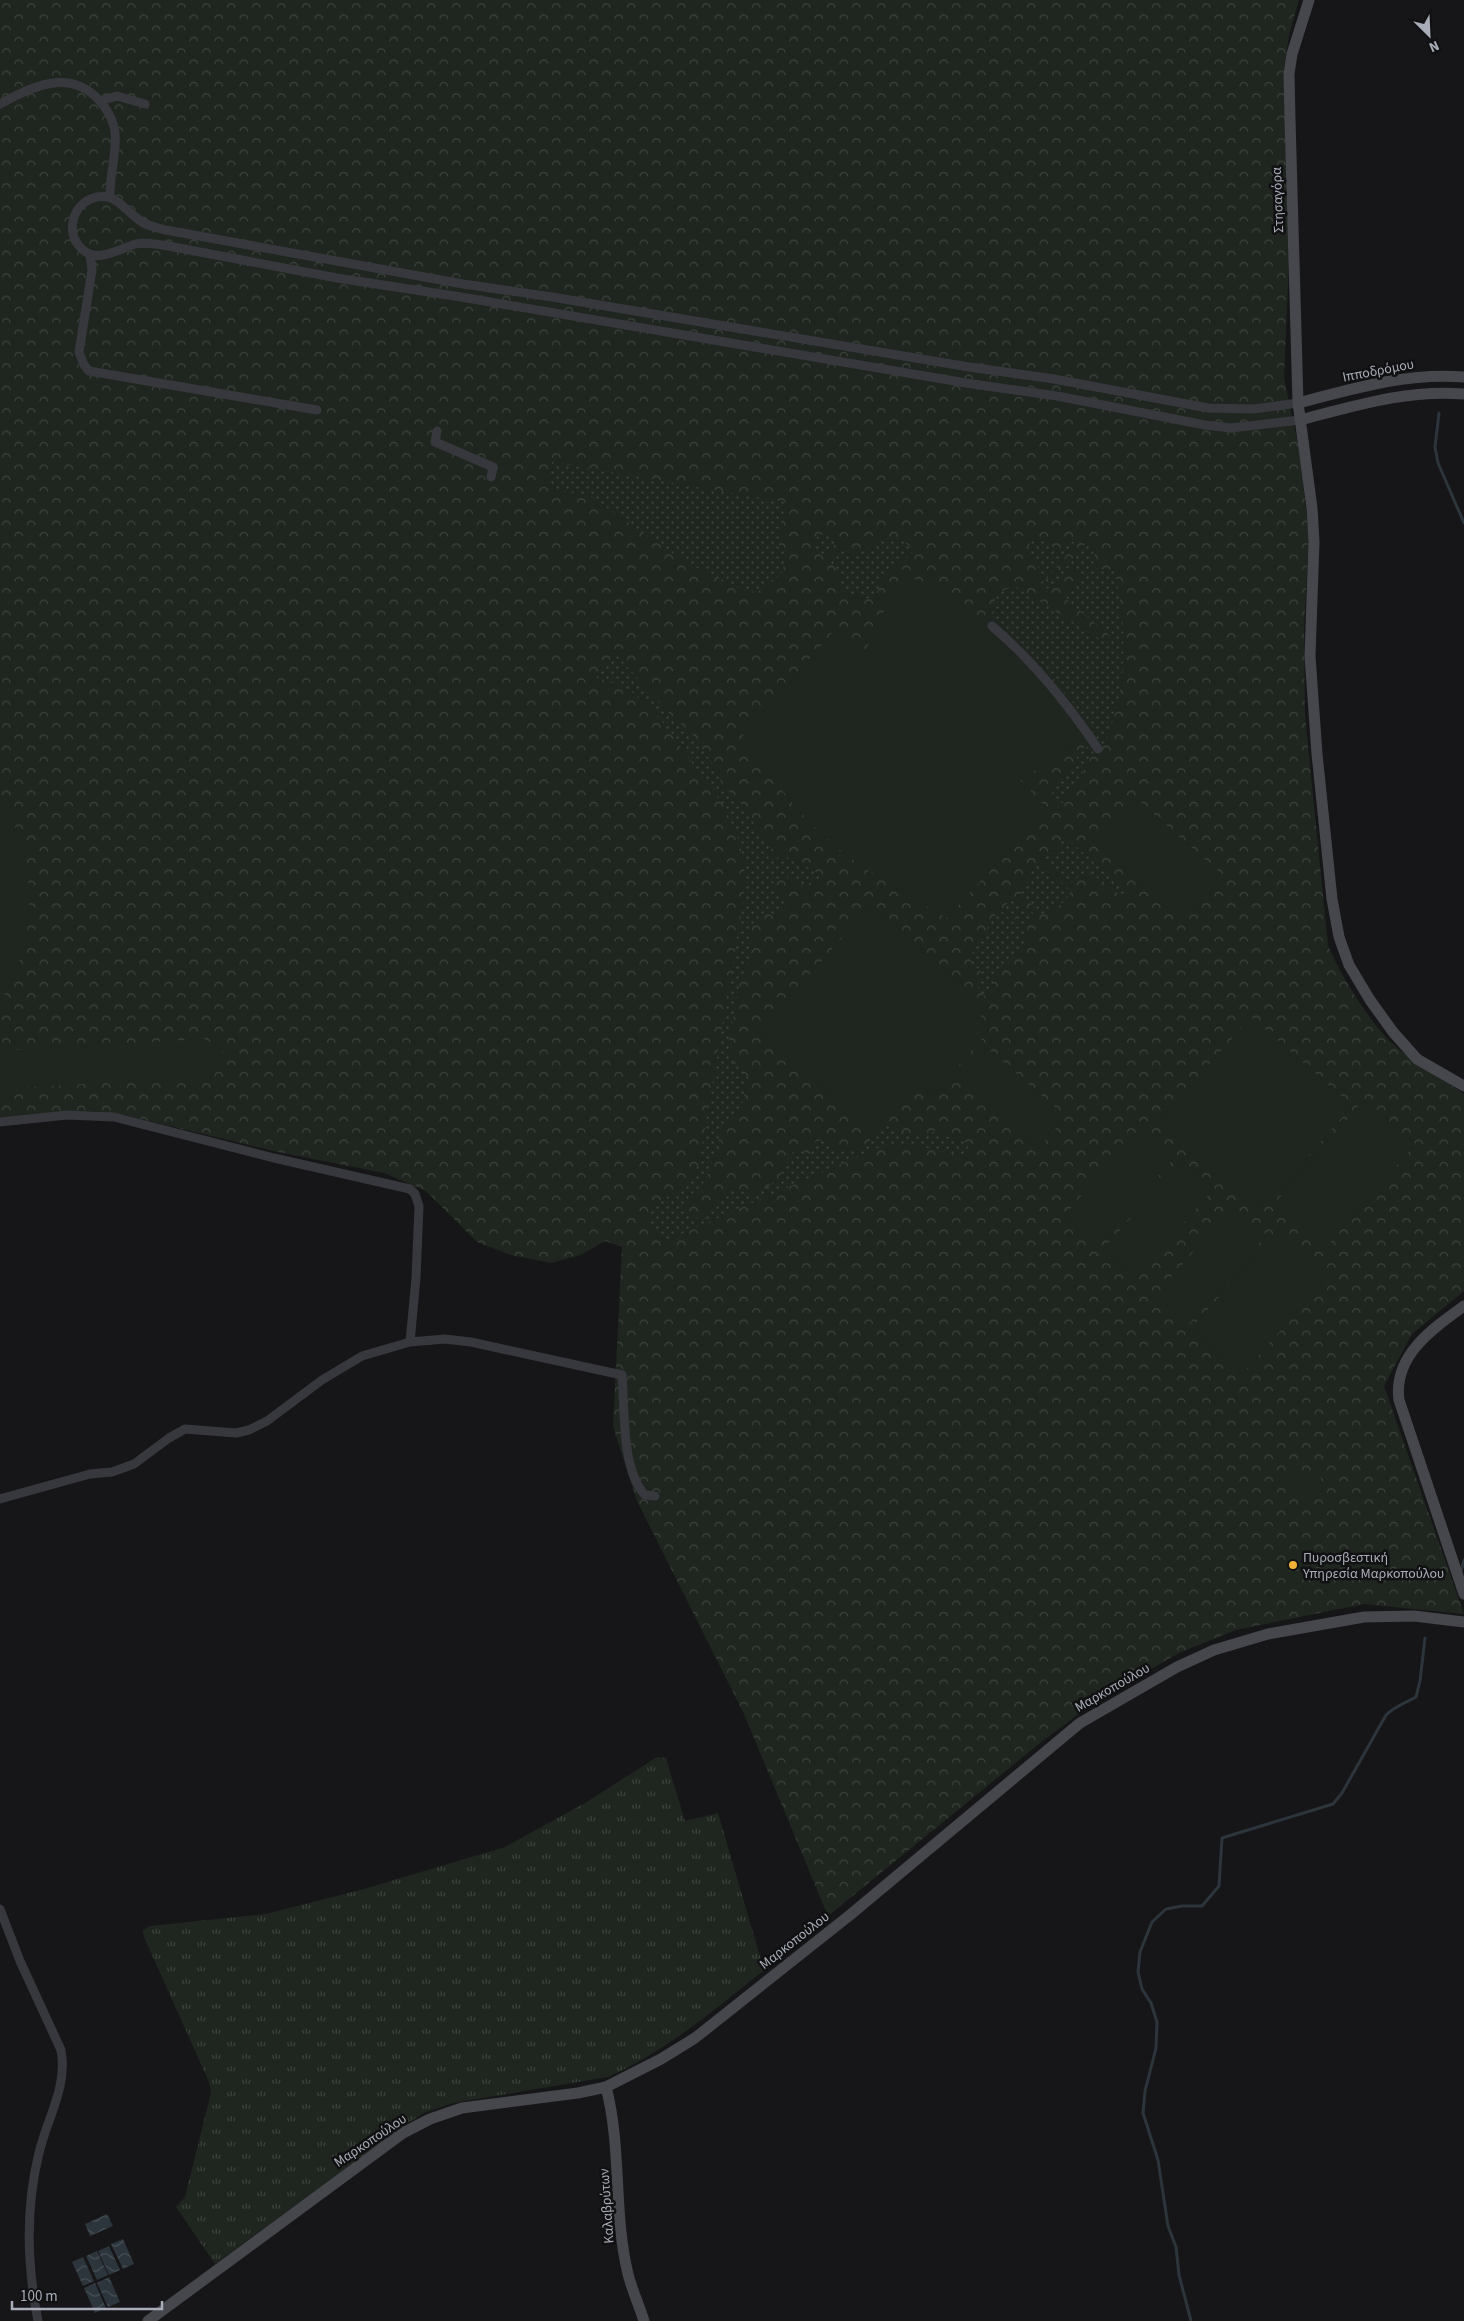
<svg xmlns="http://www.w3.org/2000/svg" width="1464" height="2321" font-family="'Source Sans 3',sans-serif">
<defs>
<pattern id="grass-tufts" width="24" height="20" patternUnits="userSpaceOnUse" patternTransform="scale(1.25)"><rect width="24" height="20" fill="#1e261f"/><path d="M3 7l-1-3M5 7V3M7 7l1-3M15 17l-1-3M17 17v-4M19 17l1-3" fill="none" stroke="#3c433d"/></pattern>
<pattern id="forest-crowns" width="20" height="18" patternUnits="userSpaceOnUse" patternTransform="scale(1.25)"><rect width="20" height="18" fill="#1e261f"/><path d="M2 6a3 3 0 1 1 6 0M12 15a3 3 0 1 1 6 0" fill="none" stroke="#3c433d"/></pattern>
<pattern id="garden-dots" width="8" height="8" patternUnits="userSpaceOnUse" patternTransform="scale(1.25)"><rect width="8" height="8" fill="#1e261f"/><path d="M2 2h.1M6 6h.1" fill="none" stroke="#3c433d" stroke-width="1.8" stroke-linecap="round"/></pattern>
<pattern id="water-waves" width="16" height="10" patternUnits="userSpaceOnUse" patternTransform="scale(1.25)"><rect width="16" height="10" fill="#2c353c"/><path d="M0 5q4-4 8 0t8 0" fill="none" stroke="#485056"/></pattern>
</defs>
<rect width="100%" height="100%" fill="#161618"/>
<path fill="url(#grass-tufts)" d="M657 1757 666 1758 685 1821 718 1813 764 1970C716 2009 666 2051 608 2077L453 2103 426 2112 408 2123 215 2264 176 2207 185 2197 211 2093 209 2082 144 1937 143 1930 150 1926 266 1914 364 1889 505 1847 585 1803Z"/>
<path fill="url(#forest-crowns)" d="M0 0H1299L1289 35 1284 68 1289 260 1284 378 1300 454 1309 537 1304 629 1305 715 1328 945C1339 973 1372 1026 1394 1045 1416 1064 1441 1078 1464 1094V1291L1412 1334 1384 1386 1464 1614 1364 1604 1236 1630 1181 1652 1100 1698 1040 1743 828 1916 744 1714 637 1501 615 1433 613 1425 622 1247 605 1241 581 1255 551 1263 511 1255 477 1242 426 1191 384 1173 278 1152 120 1114 93 1111 0 1118Z"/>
<path fill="url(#garden-dots)" d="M552 462 785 502 779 546 788 549 781 575 770 581 759 591 748 592 687 563 591 497 548 487Z
M825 534 836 543 823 557 816 550 814 540 819 535Z
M895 537 910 546 912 553C903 561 892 565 885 574 880 582 879 593 871 599L840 591 839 573 829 560 841 546 852 554H857L888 538Z
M1038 539H1043L1056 550H1062L1071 542H1078L1041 585C1036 573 1043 566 1031 558L1027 548 1032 541Z
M1087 542 1095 556 1092 568 1114 570C1128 627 1128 691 1104 745H1101L1071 700 1053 678 993 622 992 605 999 593 1013 585 1105 642 1110 636 1066 599 1080 579C1079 572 1078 569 1070 567L1065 570 1056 586 1045 589Z
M615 653 665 709 693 735 714 766 723 786 745 807 760 835 772 848 767 857 775 859C789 851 806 868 820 874L819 879 805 885C788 876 783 872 769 887 781 892 786 896 785 908L777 917 768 914 760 916 753 923 751 932 752 953 740 981 728 1045 732 1061 748 1077 741 1108 720 1131 718 1144 722 1154 713 1159 706 1180 687 1199 685 1206C687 1213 697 1221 705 1219L725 1194 733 1189 751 1194C761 1191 771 1186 778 1178 791 1164 784 1144 810 1154L815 1142 820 1140 836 1149 852 1151 865 1146 888 1121C907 1137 913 1141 936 1131L953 1139 969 1143 966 1158C938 1150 909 1141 880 1147L670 1239C655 1240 646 1222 651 1209 672 1190 693 1189 700 1158L744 898V863L739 840 723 805 660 719 646 704 633 693 617 684 595 677Z
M1085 746 1094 751 1086 768 1059 808 1052 799 1053 792Z
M1064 836 1130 893 1125 899 1091 873 1080 875 1071 883 1042 859 1057 851Z
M1038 862 1071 891C1065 905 1055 908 1042 914L1020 894C1028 884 1029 872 1038 862Z
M1015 897 1034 914 1026 927 1003 907Z
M999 909 1024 932 1025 949C1018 956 1000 969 996 975 994 979 994 986 993 991L985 996 978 990C979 967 989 981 970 960V957Z"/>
<path fill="#1e261f" d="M901 575 932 585 992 626 989 631C1025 663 1057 697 1084 738L1020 780 1046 808 947 918C915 899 882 881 852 859 807 827 774 781 742 737L833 632 863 656Z
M0 796C39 860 39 939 0 1003Z
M1133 796 1225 877 1184 923 1092 842Z
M871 905 988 1007 980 1016 992 1027 932 1095 920 1084 876 1134 759 1032Z
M1251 1017 1352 1106 1262 1208 1161 1119Z
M205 1039 221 1048C226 1061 222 1070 209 1076L0 1089V1051Z
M987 1048 1066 1117 1038 1149 960 1079Z
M1364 1100 1415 1144 1327 1246 1276 1202Z
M1142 1126 1177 1155 1098 1246 1064 1216Z
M1181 1160 1214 1188 1136 1278 1103 1250Z
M1233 1206 1266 1235 1188 1325 1155 1296Z
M1281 1227 1332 1272 1242 1374 1191 1329Z
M1319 1470 1323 1491 1288 1497 1284 1477Z"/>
<path fill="url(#water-waves)" d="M107 2214 113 2226 90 2236 85 2224Z
M123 2239 134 2264 123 2269 111 2244Z
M109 2246 120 2270 109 2275 98 2251Z
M97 2251 108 2275 97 2280 86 2256Z
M83 2257 94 2281 83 2286 72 2262Z
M109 2277 120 2302 108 2307 97 2283Z
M95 2283 106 2308 95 2313 84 2288Z"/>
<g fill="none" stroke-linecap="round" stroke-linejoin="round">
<path stroke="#2c353c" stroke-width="3" d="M1439 413 1435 447 1438 463 1464 523
M1461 1571 1464 1560
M1191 2321 1179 2275 1176 2247 1168 2226 1158 2160 1143 2113 1145 2091 1156 2048 1157 2022 1151 2003 1142 1989 1138 1972 1140 1952 1152 1922 1166 1909 1182 1906H1202L1219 1886 1222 1838 1333 1804 1342 1793 1386 1715C1395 1706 1405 1703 1416 1697L1420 1681 1425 1638"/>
<path stroke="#37383d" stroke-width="9" d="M100 101 117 96 145 104
M0 104C32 87 68 68 98 99 106 107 114 121 115 133 117 154 109 176 110 198
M90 254 92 270 79 352 84 365 89 371 317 410
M1298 403 1253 409 1208 408 1054 379 969 367 552 297 463 284 166 230C157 228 146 226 138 219 129 213 121 202 111 198 82 189 61 224 79 246 96 266 117 249 136 244 144 242 154 244 163 245L337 278 461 297 966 383 1057 396 1205 425 1231 428 1300 420
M437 431 435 442 493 467 491 477
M992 626C1034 662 1068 704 1098 749
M0 1122 67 1115 114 1117 274 1158 410 1189 415 1194 419 1206 416 1278 410 1342
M0 1499 90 1474 112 1472 134 1464 169 1438 185 1429 236 1433 249 1430 267 1421 322 1380 362 1356 410 1342 445 1339 471 1342 622 1375C625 1407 621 1470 645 1495L655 1496
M0 1909 20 1961 61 2050C68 2087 47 2118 39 2153 25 2209 27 2265 38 2321"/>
<path stroke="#45474d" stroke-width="11" d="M1309 0 1292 54 1289 74 1290 119 1298 403 1312 508 1314 542 1310 656 1317 754 1332 899 1339 937 1349 965 1370 1000 1393 1032 1417 1059 1464 1086
M1298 403C1352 389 1407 372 1464 377
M1300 420C1354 406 1408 389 1464 394
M1464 1306C1432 1329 1393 1356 1399 1400L1464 1594
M606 2087C622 2148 613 2212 628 2274 632 2290 639 2305 644 2321
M148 2321 403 2133 430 2119 462 2108 578 2093 606 2087 661 2059 695 2038 850 1915 1080 1723 1177 1667 1214 1650 1268 1634 1364 1617 1414 1616 1464 1622"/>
</g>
<circle fill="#f2b134" stroke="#111113" stroke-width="2" cx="1293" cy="1565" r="5"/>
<g text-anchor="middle" stroke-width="5" stroke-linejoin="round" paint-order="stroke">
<g font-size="14" fill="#a8adb8" stroke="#111113">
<text transform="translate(1277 200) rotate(-92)" y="5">Στησαγόρα</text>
<text transform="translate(1378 370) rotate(-11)" y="5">Ιπποδρόμου</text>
<text transform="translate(1112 1687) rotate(-30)" y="5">Μαρκοπούλου</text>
<text transform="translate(794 1940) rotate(-38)" y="5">Μαρκοπούλου</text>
<text transform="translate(370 2140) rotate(-34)" y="5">Μαρκοπούλου</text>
<text transform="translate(606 2206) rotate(-94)" y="5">Καλαβρύτων</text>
</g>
<g font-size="14" fill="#a8adb8" stroke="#111113" text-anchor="start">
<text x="1303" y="1562">Πυροσβεστική<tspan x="1303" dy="16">Υπηρεσία Μαρκοπούλου</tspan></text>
</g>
</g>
<g transform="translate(1429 35) rotate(156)" stroke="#111113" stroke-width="4" paint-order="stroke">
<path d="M0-4L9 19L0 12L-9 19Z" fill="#a8adb8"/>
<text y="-8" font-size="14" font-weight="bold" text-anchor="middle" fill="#a8adb8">N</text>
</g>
<path d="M12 2301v8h150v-8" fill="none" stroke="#a8adb8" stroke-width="2.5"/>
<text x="20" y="2301" font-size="15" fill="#a8adb8" stroke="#111113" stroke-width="4" paint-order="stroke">100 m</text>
</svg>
